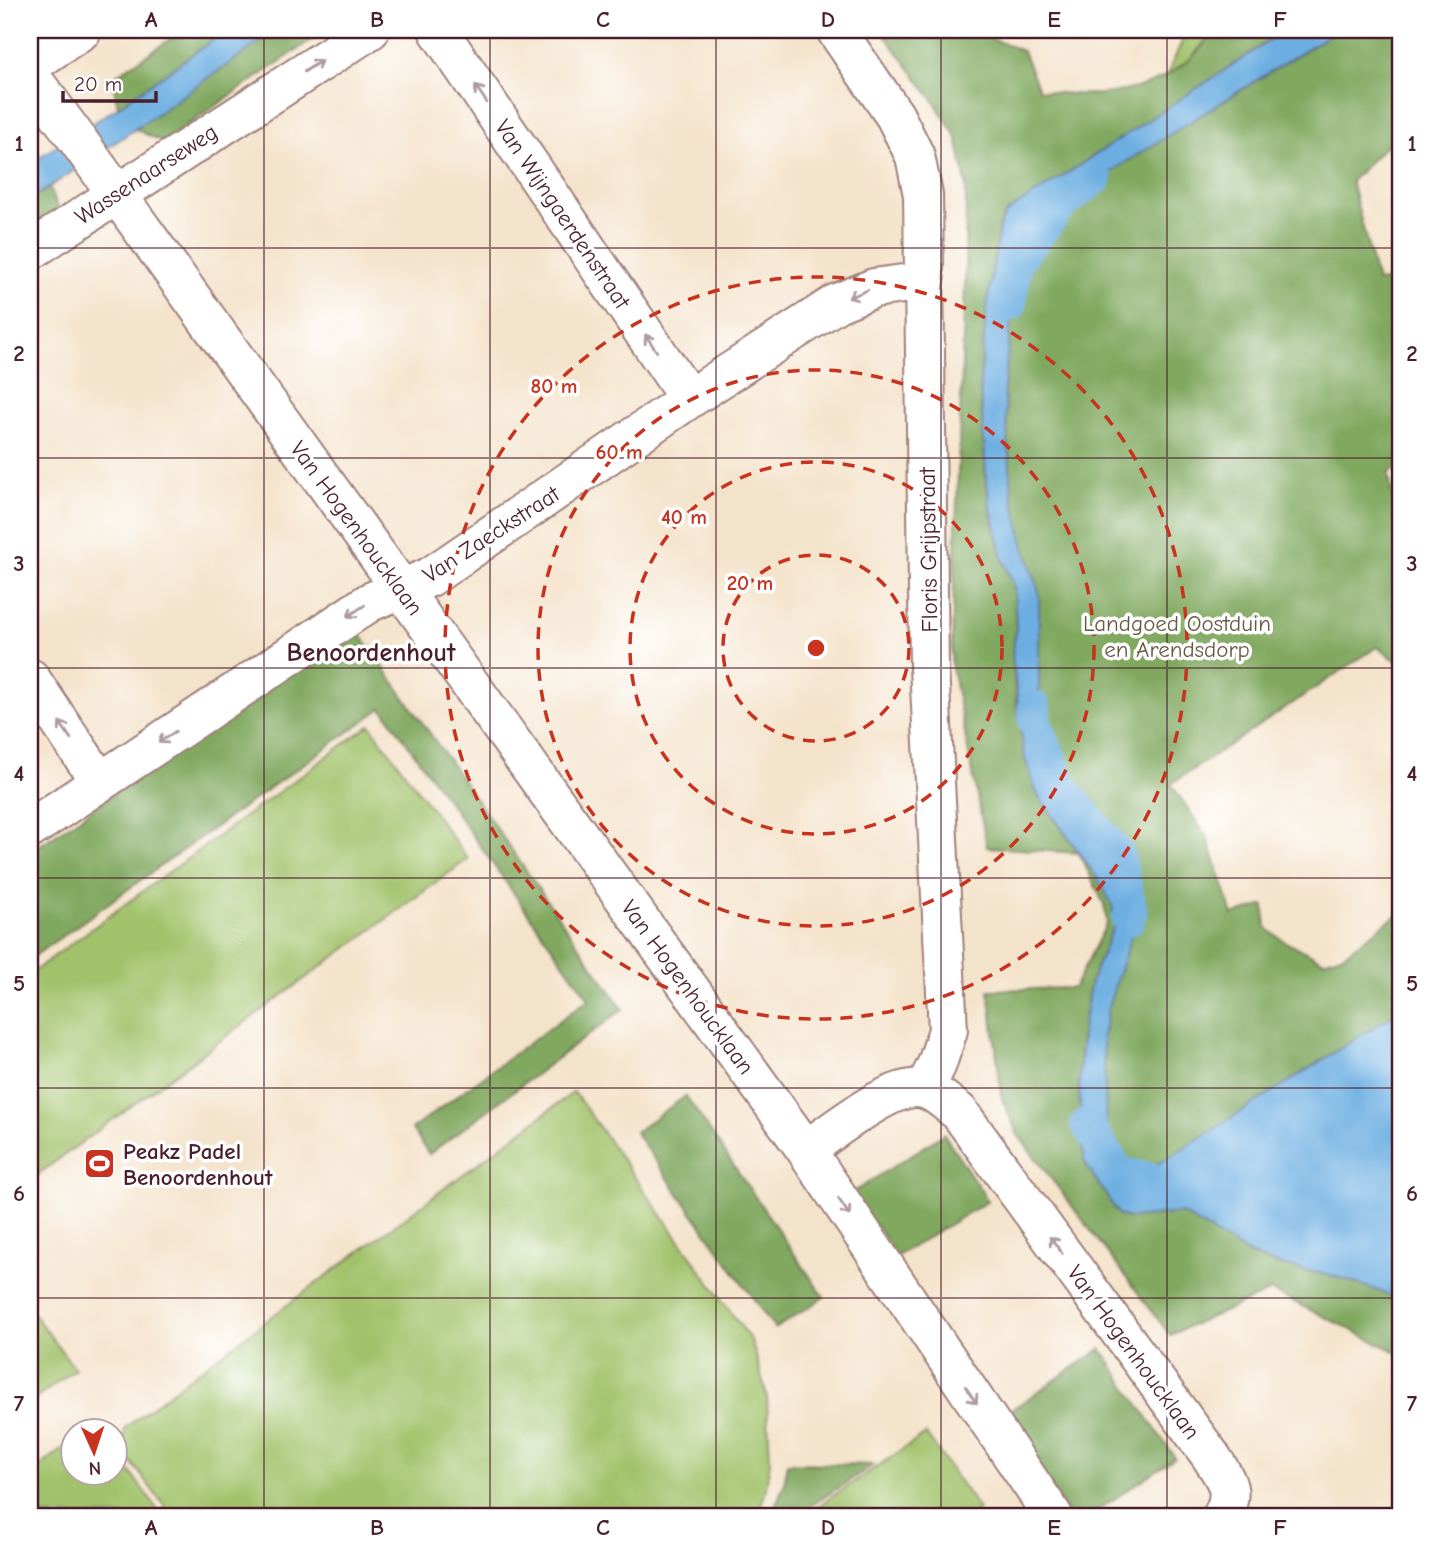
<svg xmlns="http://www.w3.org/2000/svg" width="1431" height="1546" font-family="'Comic Neue',sans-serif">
<rect width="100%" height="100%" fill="#fff"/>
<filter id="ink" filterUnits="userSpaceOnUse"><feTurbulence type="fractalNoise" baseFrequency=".0143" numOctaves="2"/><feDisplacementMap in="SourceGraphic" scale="14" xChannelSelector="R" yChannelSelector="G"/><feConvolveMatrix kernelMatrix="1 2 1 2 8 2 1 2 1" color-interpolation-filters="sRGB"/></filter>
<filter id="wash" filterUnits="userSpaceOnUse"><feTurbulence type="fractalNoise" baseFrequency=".00686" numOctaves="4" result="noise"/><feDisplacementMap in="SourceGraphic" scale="28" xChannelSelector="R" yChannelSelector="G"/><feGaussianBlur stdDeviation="1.57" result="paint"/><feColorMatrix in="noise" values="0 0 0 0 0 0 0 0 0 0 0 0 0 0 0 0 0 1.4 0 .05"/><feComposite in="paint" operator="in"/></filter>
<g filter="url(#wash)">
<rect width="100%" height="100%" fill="#f4e3cb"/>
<path fill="#a1c26b" stroke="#76704b" stroke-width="2" d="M1187 30H1215L1190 59 1167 75Z
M370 725 468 859 30 1180V974Z
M574 1092 752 1342 767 1397 770 1461 765 1494 756 1516H172L129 1459 123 1447 125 1428 181 1384Z
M30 1309 75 1369 30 1403Z
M926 1434 979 1510 969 1516H803Z
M73 1441 74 1472H116V1452L162 1516H30V1474Z"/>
<path fill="#80a85f" stroke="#656445" stroke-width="2" d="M184 30H227L118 107 112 78Z
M277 30H326L163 142 135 129Z
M881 30H969L1023 51 1039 90C1108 102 1173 92 1215 30H1286L1005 214 999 227 987 308 980 381 986 477 990 506 1004 562 1014 586 1016 629 1012 656 1017 709 1037 794 1096 876 1112 903 1115 925 1091 981 1082 1031 1079 1078 1081 1138 1085 1163 1119 1215 1131 1218 1181 1213 1247 1253 1273 1263 1341 1278 1401 1299V1354L1271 1291 1170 1335 1018 1135 1002 1099 989 990 1074 988 1107 923 1104 904 1079 853 987 847 951 663 965 282 966 183 957 138 932 98Z
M1337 30H1401V130L1351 181 1377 282 1401 279V467L1388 473 1395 505 1401 515V664L1377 647 1171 784 1207 837 1233 915 1264 905 1266 928 1287 943 1324 961 1344 954 1401 912V1010L1170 1157 1141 1173 1125 1175 1115 1168 1107 1151 1103 1037 1109 1004 1129 942 1131 894 1120 870 1056 777 1048 756 1039 706V592L1024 546 1012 494 1004 388 1018 257 1024 239 1043 218 1126 162Z
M49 187 58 208 30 227V200Z
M356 628 623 1009 429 1154 412 1129 589 999 382 708 30 959V852Z
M686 1096 824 1297 775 1329 635 1132Z
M944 1134 988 1201 897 1256 852 1193Z
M1101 1349 1175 1458 1089 1516H1070L1002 1416Z
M787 1463 873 1465 795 1516H771L784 1485Z"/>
<path fill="#6caee1" stroke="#5b6686" stroke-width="2" d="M227 30H277L135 129 30 200V163L118 107Z
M1286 30H1337L1126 162 1043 218 1024 239 1018 257 1004 388 1012 494 1024 546 1039 592V706L1048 756 1056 777 1120 870 1131 894 1135 923 1109 1004 1103 1037 1107 1151 1115 1168 1125 1175 1141 1173 1170 1157 1401 1010V1299L1341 1278 1273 1263 1247 1253 1181 1213 1131 1218 1119 1215 1085 1163 1081 1138 1079 1078 1082 1031 1091 981 1114 925 1112 904 1096 876 1037 794 1024 755 1012 656 1016 629 1014 586 1004 562 990 505 986 477 980 381 987 308 999 227 1005 214Z"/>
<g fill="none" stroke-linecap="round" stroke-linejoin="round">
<path stroke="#6caee1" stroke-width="33" d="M1010 305 1015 263 1061 205 1096 178
M1034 707 1035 722 1063 789 1118 854 1131 911 1128 920
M1087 1124 1119 1173 1170 1183"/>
</g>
</g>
<g filter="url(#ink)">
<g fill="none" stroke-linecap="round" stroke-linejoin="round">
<defs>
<path id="minor" d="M438 30 689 399
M836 30 895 116 915 156 923 195 929 667 948 1030 937 1064 925 1089
M30 65 82 30
M30 76 72 132 806 1150 1053 1516
M30 251 370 30
M30 678 100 782
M30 829 370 602 430 577 689 399 837 303 874 288 925 281
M806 1150C831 1133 897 1078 927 1090 938 1094 949 1105 959 1112L1210 1455C1224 1477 1237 1490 1222 1516"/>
</defs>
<use href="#minor" stroke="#9f817b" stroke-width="42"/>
<use href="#minor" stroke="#fff" stroke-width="38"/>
</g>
<defs><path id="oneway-shaft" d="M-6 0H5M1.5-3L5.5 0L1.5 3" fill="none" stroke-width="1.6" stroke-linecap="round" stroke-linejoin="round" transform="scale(1.75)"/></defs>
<g stroke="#ae9aa0">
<use href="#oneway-shaft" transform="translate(313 66) rotate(-33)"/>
<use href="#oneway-shaft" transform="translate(481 94) rotate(-124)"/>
<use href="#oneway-shaft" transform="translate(858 294) rotate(158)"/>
<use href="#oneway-shaft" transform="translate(651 343) rotate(-124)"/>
<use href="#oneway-shaft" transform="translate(356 611) rotate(146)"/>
<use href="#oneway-shaft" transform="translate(65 730) rotate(-124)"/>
<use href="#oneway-shaft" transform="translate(167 737) rotate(146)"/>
<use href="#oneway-shaft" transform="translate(844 1207) rotate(56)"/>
<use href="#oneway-shaft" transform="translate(1056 1245) rotate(-126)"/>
<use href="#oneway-shaft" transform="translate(971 1395) rotate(56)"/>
</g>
</g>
<path fill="none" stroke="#4a1f2b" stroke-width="2" stroke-opacity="0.55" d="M264 30V1516M490 30V1516M716 30V1516M941 30V1516M1167 30V1516M30 248H1401M30 458H1401M30 668H1401M30 878H1401M30 1088H1401M30 1298H1401"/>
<g fill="none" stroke="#c8321e" stroke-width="3.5" stroke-dasharray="12 9">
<circle cx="816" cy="648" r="93"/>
<circle cx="816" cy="648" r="186"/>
<circle cx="816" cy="648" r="278"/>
<circle cx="816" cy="648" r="371"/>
</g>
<defs>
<symbol id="stadium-square" viewBox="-11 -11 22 22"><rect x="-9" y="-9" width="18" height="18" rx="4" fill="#c8321e" stroke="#fff"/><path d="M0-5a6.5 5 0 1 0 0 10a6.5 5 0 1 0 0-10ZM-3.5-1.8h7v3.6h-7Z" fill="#fff"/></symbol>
</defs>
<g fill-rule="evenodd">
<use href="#stadium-square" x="82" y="1146" width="35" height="35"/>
</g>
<g text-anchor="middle" stroke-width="7" stroke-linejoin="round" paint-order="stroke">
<g font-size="23" fill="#4a1f2b" stroke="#fff">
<text transform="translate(146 174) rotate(-33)" y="8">Wassenaarseweg</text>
<text transform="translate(563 214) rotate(56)" y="8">Van Wijngaerdenstraat</text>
<text transform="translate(357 528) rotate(54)" y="8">Van Hogenhoucklaan</text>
<text transform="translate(491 534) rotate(-33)" y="8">Van Zaeckstraat</text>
<text transform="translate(928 550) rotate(-91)" y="8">Floris Grijpstraat</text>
<text transform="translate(688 987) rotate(54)" y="8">Van Hogenhoucklaan</text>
<text transform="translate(1134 1352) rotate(54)" y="8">Van Hogenhoucklaan</text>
</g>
<g font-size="23" fill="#685841" stroke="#fff">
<text x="1177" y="631">Landgoed Oostduin<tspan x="1177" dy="26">en Arendsdorp</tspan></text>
</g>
<g font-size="23" font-weight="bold" fill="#4a1f2b" stroke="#fff" text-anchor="start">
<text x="123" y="1159">Peakz Padel<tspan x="123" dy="26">Benoordenhout</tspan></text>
</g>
<g font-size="26" font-weight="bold" fill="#4a1f2b" stroke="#fff">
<text x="371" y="661">Benoordenhout</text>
</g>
</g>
<circle cx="816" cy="648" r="10" fill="#c8321e" stroke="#fff" stroke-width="3.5"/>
<g font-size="21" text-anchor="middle" font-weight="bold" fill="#c8321e" stroke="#fff" stroke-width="7" stroke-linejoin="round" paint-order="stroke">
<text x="554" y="393">80 m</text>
<text x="619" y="459">60 m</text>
<text x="684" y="524">40 m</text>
<text x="750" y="590">20 m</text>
</g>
<rect width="1431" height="1546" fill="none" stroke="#fff" stroke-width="77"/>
<g transform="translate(94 1452) rotate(177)"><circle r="33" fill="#ffffff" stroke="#b7a5aa" stroke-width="2"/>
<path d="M0-5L12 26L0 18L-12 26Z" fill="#c8321e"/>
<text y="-10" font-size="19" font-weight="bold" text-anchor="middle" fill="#4a1f2b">N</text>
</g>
<path d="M63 91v10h93v-10" fill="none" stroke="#4a1f2b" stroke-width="3.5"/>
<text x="74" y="91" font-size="21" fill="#4a1f2b" stroke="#ffffff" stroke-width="5" paint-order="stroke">20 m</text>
<rect x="38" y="38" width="1354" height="1470" fill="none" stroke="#4a1f2b" stroke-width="2.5"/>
<g font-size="23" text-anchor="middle" font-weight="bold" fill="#4a1f2b">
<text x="151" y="27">A</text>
<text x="377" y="27">B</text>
<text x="603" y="27">C</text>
<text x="828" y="27">D</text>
<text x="1054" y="27">E</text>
<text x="1280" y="27">F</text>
<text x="19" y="151">1</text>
<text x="1412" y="151">1</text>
<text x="19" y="361">2</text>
<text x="1412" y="361">2</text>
<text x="19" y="571">3</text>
<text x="1412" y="571">3</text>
<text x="19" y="781">4</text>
<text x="1412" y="781">4</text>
<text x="19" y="991">5</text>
<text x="1412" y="991">5</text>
<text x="19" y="1201">6</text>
<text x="1412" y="1201">6</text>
<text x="19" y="1411">7</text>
<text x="1412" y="1411">7</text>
<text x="151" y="1535">A</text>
<text x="377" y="1535">B</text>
<text x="603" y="1535">C</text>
<text x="828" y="1535">D</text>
<text x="1054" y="1535">E</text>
<text x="1280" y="1535">F</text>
</g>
</svg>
